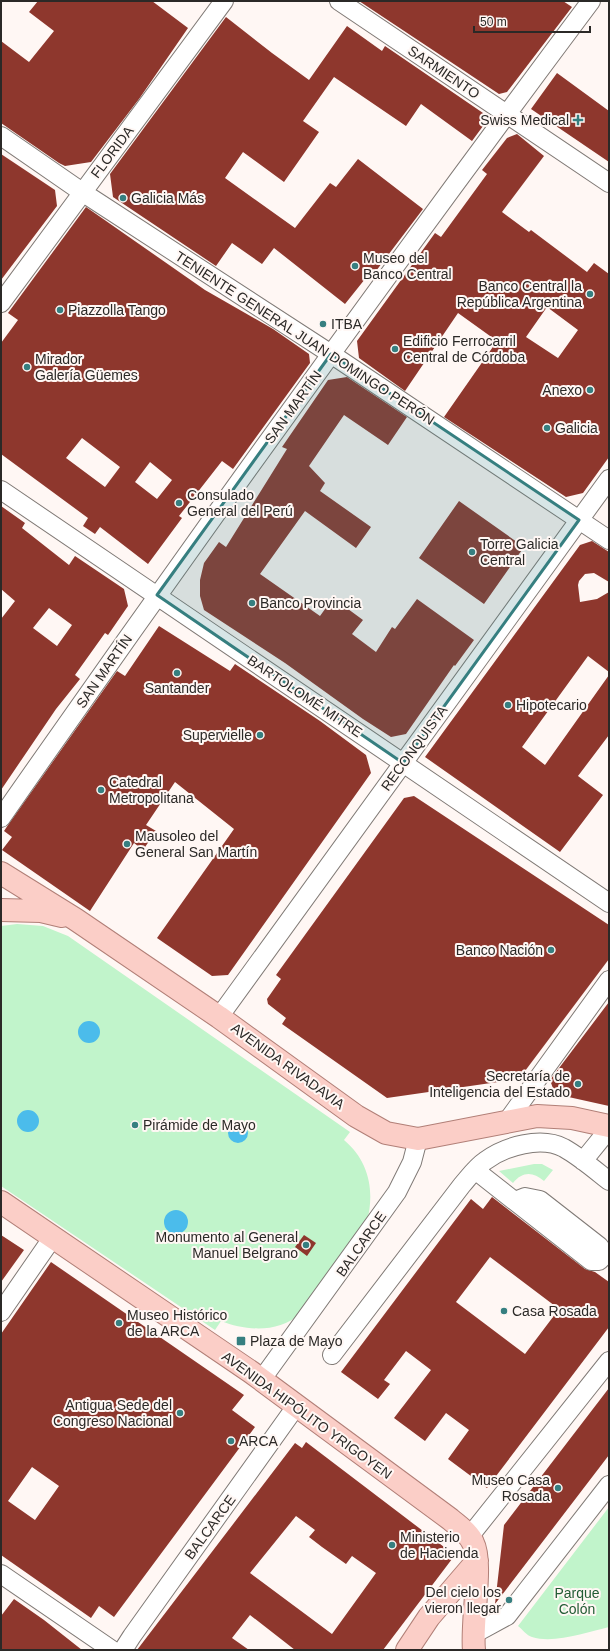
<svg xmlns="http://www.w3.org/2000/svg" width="610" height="1651" font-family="Arial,sans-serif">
<rect width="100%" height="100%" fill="#fff7f4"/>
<path fill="#c1f4cb" d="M17 924 43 926 68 936 350 1132 344 1140C369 1161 375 1191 367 1221 351 1243 336 1265 320 1286 314 1295 308 1306 300 1314 279 1333 246 1331 221 1321L215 1330 1 1186V926Z
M534 1164H542L553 1170 544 1181C533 1172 523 1171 513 1183L499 1171Z
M609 1507V1627C588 1632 554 1644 532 1637 527 1636 522 1629 518 1626Z"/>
<path fill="#4bbceb" d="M78 1032a11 11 0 1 1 22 0a11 11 0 1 1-22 0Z
M17 1121a11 11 0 1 1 22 0a11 11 0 1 1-22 0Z
M228 1133a10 10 0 1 1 20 0a10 10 0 1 1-20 0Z
M164 1222a12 12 0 1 1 24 0a12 12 0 1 1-24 0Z"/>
<path fill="#8e372d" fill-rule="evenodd" d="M38 1H152L188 28 139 99 91 162 65 166 59 163 1 123V41L29 62 54 31 29 12Z
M359 1H563L572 7 507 92 499 94Z
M226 17 272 53 309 80 347 26 382 51 385 46 483 113 486 122 472 141 421 104 406 126 334 77 303 121 319 132 284 182 243 152 225 178 295 228 330 183 336 187 358 159 423 209 376 271 373 269 345 304 274 248 262 264 232 243 216 266 113 197 110 174Z
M557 73 609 111V162L531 109Z
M517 134 544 156 502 212 529 232 531 230 587 272 594 263 609 274V457L583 493 566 497 444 417 497 341 458 313 405 391 359 358 357 341 435 233 441 237 487 174 482 170 507 138ZM547 307 578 330 558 358 526 337Z
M1 154 55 190 57 206 1 280Z
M86 207 205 290 273 329 309 354 310 363 233 469 222 461 179 516 182 518 148 564 100 527 95 534 83 526 88 518 1 454V343L18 320 8 313ZM82 438 120 467 105 487 66 458ZM150 462 172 480 157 499 135 482Z
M347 377 407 417 388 445 344 415 309 466 325 483 320 491 371 527 356 548 305 511 260 574 320 616 333 598 363 620 352 634 376 652 392 627 395 629 417 599 474 640 455 666 454 665 406 734 391 737 363 719 285 663 204 610 200 596V580L204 563 219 542 226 547 287 449 282 447 328 380Z
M459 501 524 547 484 604 419 558Z
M1 506 25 523 22 528 69 565 75 556 124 589 128 606 108 635 105 633 75 675 80 679 56 709 1 790V619L15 601 1 589ZM49 608 72 625 57 646 33 628Z
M592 541 609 552V582L594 573 585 574 579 581 578 585 580 602 597 599 609 592V672L588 656 522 747 545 765 609 675V735L578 776 603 795 560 852 425 757 580 545Z
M159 626 230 671 235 664 320 721 366 755 371 773 228 975 212 976 157 938 234 829 175 782 146 825 156 831 143 850 134 843 90 911 2 850 12 837 4 831 8 825 117 671 125 676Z
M414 796 609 925V959L519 1079 387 1098 282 1024 286 1018 268 1004 267 999 281 979 276 975 404 798Z
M609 1002V1106L555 1094 550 1080Z
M492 1197 585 1269 595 1272 609 1282V1327L487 1488 448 1459 469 1430 446 1413 425 1441 394 1418 431 1370 406 1351 384 1380 390 1384 378 1399 341 1372 471 1199 483 1209ZM490 1257 559 1309 525 1354 456 1302Z
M1 1235 24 1250 1 1282Z
M304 1235 316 1243 307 1256 295 1247Z
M51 1262 244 1395 232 1410 255 1427 114 1617 99 1606 91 1618 1 1555V1334ZM32 1467 59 1486 35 1520 8 1501Z
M609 1388V1455L495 1604 504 1525Z
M306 1442 448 1550 445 1553 452 1559 383 1650H295L250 1615 232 1638 249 1650H137L295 1443 302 1448ZM296 1516 315 1530 309 1537 322 1547 346 1564 352 1556 376 1573 332 1634 250 1573Z
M14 1599 44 1620 82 1650H1V1616Z"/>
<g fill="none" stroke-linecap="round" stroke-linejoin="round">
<defs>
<path id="minor" d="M339 1 609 183
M1 136 82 192 331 354 609 540
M1 303 224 1
M1 490 609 903
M1 818C193 543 390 270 591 1
M219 1017 609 479
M508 1120 609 980
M583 1161 609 1129
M475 1170 591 1261H599L602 1258V1250L599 1246 540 1200 525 1197 515 1201
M1 1312 53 1237
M332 1355 462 1185C469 1177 476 1167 485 1161 505 1146 541 1136 564 1148 580 1157 595 1170 609 1181
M262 1379 397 1192 412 1162 418 1139
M469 1537 609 1361
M1 1574 112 1650
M472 1635 507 1616 609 1485
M123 1650 132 1636 297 1405"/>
<path id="major" d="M1 873 75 919 219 1017 356 1116 386 1133 418 1139 537 1116 572 1118 609 1126
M1 910 41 911 62 916
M1 1202 251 1372 450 1519C458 1526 469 1533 473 1543 483 1562 471 1624 474 1650
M407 1650 429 1617 477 1561"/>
</defs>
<use href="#minor" stroke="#807a76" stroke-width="20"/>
<use href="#major" stroke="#b17f77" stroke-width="24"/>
<use href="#minor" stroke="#fff" stroke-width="18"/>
<use href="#major" stroke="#fbcec7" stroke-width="22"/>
</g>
<path fill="#367f80" fill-opacity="0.2" stroke="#367f80" stroke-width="3" stroke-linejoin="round" d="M331 354 579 520 403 763 157 595Z"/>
<g fill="#367f80" stroke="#fff7f4" stroke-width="1.5">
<path d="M576 114h4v4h4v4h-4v4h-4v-4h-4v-4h4z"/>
<circle cx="123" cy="198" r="4"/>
<circle cx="355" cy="266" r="4"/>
<circle cx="590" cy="294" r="4"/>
<circle cx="60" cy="310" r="4"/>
<circle cx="323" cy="324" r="4"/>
<circle cx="395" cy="349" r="4"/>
<circle cx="27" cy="367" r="4"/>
<circle cx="590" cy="390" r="4"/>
<circle cx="547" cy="428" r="4"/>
<circle cx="179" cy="503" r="4"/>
<circle cx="472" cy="552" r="4"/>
<circle cx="252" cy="603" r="4"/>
<circle cx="177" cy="673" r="4"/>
<circle cx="508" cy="705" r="4"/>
<circle cx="260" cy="735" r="4"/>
<circle cx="101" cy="790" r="4"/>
<circle cx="127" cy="844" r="4"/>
<circle cx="551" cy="950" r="4"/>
<circle cx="578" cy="1084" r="4"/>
<circle cx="135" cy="1125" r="4"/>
<circle cx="306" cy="1245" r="4"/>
<circle cx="504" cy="1311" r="4"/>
<circle cx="119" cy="1323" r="4"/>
<rect x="236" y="1336" width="10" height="10" rx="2"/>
<circle cx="180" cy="1413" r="4"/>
<circle cx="231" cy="1441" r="4"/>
<circle cx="558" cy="1488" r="4"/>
<circle cx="392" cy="1545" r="4"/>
<circle cx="509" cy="1600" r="4"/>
</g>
<g text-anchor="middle" stroke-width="4" stroke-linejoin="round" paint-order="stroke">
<g font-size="14" fill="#2b2927" stroke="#fff7f4">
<text transform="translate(444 72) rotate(34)" y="5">SARMIENTO</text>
<text transform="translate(112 152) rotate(-53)" y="5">FLORIDA</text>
<text transform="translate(305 338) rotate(33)" y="5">TENIENTE GENERAL JUAN DOMINGO PERÓN</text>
<text transform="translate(293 407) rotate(-54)" y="5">SAN MARTÍN</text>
<text transform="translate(104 671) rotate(-55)" y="5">SAN MARTÍN</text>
<text transform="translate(305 696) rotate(34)" y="5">BARTOLOMÉ MITRE</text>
<text transform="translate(414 748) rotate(-54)" y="5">RECONQUISTA</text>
<text transform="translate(288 1066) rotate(36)" y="5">AVENIDA RIVADAVIA</text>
<text transform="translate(361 1244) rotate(-55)" y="5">BALCARCE</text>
<text transform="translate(307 1415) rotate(36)" y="5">AVENIDA HIPÓLITO YRIGOYEN</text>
<text transform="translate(210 1527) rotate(-54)" y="5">BALCARCE</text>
</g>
<g font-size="14" fill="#2b2927" stroke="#fff7f4" text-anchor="start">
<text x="569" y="125" text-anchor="end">Swiss Medical</text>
<text x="131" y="203">Galicia Más</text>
<text x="363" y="263">Museo del<tspan x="363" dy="16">Banco Central</tspan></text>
<text x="582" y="291" text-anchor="end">Banco Central la<tspan x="582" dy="16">República Argentina</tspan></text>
<text x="68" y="315">Piazzolla Tango</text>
<text x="331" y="329">ITBA</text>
<text x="403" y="346">Edificio Ferrocarril<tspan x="403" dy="16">Central de Córdoba</tspan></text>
<text x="35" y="364">Mirador<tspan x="35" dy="16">Galería Güemes</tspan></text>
<text x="582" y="395" text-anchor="end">Anexo</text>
<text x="555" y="433">Galicia</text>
<text x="187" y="500">Consulado<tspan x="187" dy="16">General del Perú</tspan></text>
<text x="480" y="549">Torre Galicia<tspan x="480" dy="16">Central</tspan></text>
<text x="260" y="608">Banco Provincia</text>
<text x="177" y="693" text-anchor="middle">Santander</text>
<text x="516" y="710">Hipotecario</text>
<text x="252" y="740" text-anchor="end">Supervielle</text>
<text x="109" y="787">Catedral<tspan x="109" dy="16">Metropolitana</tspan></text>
<text x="135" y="841">Mausoleo del<tspan x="135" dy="16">General San Martín</tspan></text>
<text x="543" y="955" text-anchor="end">Banco Nación</text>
<text x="570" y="1081" text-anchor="end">Secretaría de<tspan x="570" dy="16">Inteligencia del Estado</tspan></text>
<text x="143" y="1130">Pirámide de Mayo</text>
<text x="298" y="1242" text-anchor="end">Monumento al General<tspan x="298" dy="16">Manuel Belgrano</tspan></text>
<text x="512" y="1316">Casa Rosada</text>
<text x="127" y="1320">Museo Histórico<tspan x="127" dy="16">de la ARCA</tspan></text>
<text x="250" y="1346">Plaza de Mayo</text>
<text x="172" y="1410" text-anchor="end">Antigua Sede del<tspan x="172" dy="16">Congreso Nacional</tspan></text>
<text x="239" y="1446">ARCA</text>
<text x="550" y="1485" text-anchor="end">Museo Casa<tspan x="550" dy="16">Rosada</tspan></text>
<text x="400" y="1542">Ministerio<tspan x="400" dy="16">de Hacienda</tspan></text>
<text x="501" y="1597" text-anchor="end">Del cielo los<tspan x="501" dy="16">vieron llegar</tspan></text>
</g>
<g font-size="14" fill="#225c34" stroke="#fff7f4">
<text x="577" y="1598">Parque<tspan x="577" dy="16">Colón</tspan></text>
</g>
</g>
<rect width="610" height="1651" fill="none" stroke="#2b2927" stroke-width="4"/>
<path d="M474 26v6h116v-6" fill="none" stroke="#2b2927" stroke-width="2"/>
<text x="480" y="26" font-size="12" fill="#2b2927" stroke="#fff7f4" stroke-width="3" paint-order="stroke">50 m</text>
</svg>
